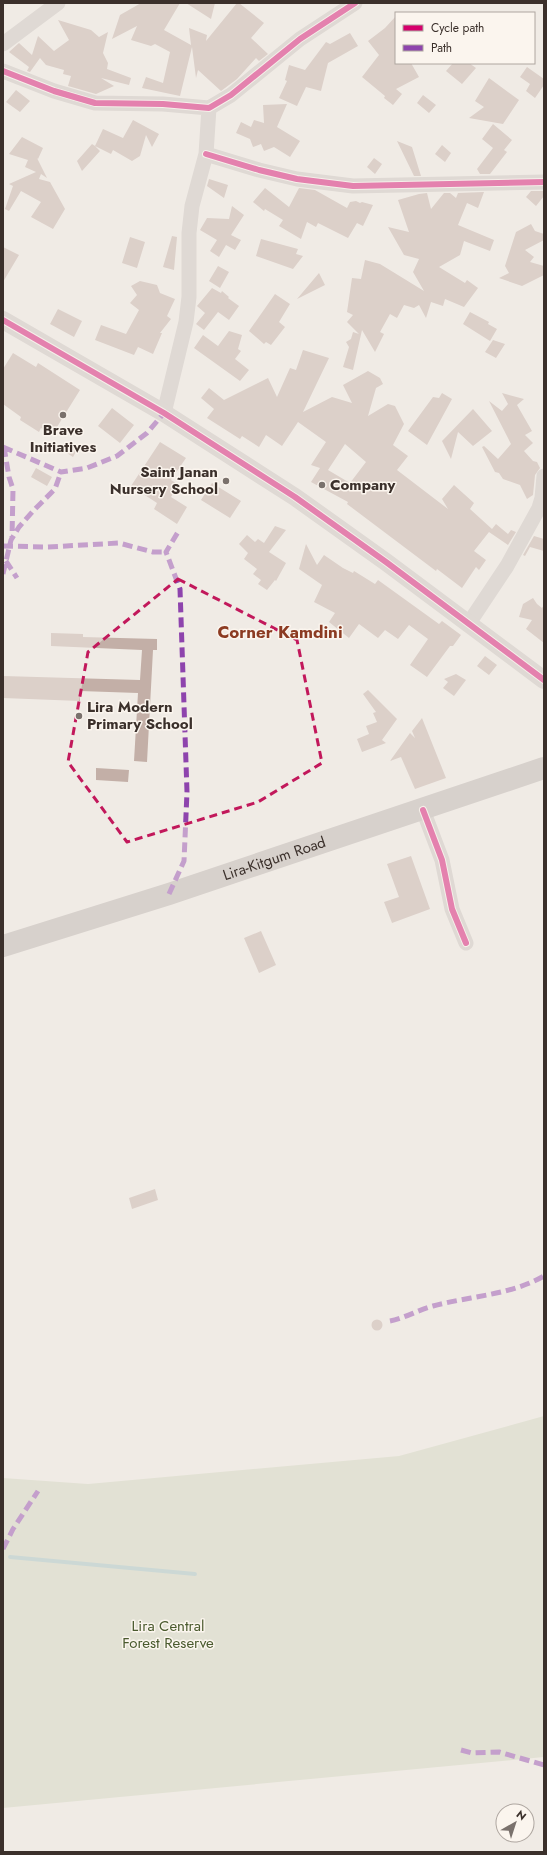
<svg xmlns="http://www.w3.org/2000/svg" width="547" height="1855" font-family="Jost,sans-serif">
<rect width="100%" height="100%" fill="#f0ebe5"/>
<path fill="#d1d6bf" d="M544 1416V1757L3 1808V1478L88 1484 399 1456Z"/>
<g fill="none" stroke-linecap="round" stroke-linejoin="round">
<path stroke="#a1c2c1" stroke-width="4" d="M10 1557 195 1574"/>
</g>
<path fill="#c3afa7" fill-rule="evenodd" d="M141 3H180L164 30 191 45 189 28 207 35 206 41 237 3H239L264 23 251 38 268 54 259 61 256 58 237 79 221 91 198 70 196 78 192 47 180 96 142 88 146 77 163 83 170 52 155 44 151 46 131 40 137 26 112 39 120 15Z
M186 3H215L211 19Z
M396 16V63H411L419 77 396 89 402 94 393 105 384 98 385 96 362 77 379 55 368 41 385 28Z
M58 20 91 30 99 37 108 32 103 53 108 63 107 69 131 78 129 85 101 78 114 86 96 94 68 86 71 76 63 74 64 70 46 65 40 58 30 72 27 71 29 67 9 52 19 43 32 55 38 36 54 51 69 40Z
M350 33 358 46 328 63 321 91 306 87 297 106 279 98 287 81 285 80 289 65 305 70 326 42 330 44Z
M453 63H469L476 68 462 84 446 71Z
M527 67 544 79V85L535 98 526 91 530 84 520 77Z
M489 78 519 100 503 124 469 118 484 107 475 101Z
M16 90 30 101 20 112 6 102Z
M423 95 436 105 429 113 417 103Z
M287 104 277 127 300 141 290 157 274 147 264 151 261 144 253 147 250 139 236 133 241 122 251 127 254 120 264 123 263 105Z
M133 120 159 134 152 147 146 135 140 156 132 161 113 150 111 154 95 146 100 151 82 171 77 161 92 144 95 146 103 129 123 138Z
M493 124 512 140 504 150 507 152 490 174H480L477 169 493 148 482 139Z
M22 137 43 148 38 159 37 158 47 178 41 174 39 179 50 182 65 209 53 229 31 217 41 202 21 191 9 211 5 209 13 186 9 184 36 172 25 167 28 160 9 154Z
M397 141 412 147 421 176H414Z
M442 145 451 153 445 162 435 154Z
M374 158 382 164 375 174 367 167Z
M209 179 228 185 224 198 207 186Z
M265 188 289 207 299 188 315 190 347 208 350 202 356 201 360 203 362 202 373 205 363 226 357 223 348 238 318 223 316 227 307 222 301 239 279 226 283 220 265 209 264 211 253 202Z
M531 191H544V196L536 206 526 197Z
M484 192 478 208 467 203 458 225 494 240 490 251 464 241 460 255 439 267 465 283 467 280 478 288 464 307 445 299 443 306 431 302 426 318 419 305 414 308 404 305 397 318 390 314 380 332 384 334 375 352 362 330 353 370 343 367 349 347 346 342 351 339 353 332 359 334 347 322 353 315 347 312 352 278 361 279 365 260 380 264 424 291 413 272 419 259 404 255 388 227 409 232 398 200 419 194 427 193 431 209 444 193H450L456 198 458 193Z
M232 206 244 215 231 235 241 240 235 250 226 245 219 257 210 251 217 240 200 230 207 218 229 219Z
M531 224 535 231 544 234V240L525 250 534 257 530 262 544 266V275L522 286 499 278 509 273 505 266 516 232Z
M172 236 177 237 174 270 163 267Z
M130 237 145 242 137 268 122 263Z
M261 239 298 249 296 254 303 256 293 269 256 256Z
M3 247 19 255 3 282Z
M218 266 229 272 220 288 209 281Z
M319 273 325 285 297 299Z
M140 281 157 285 160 293 175 299 167 316 171 319 160 333H162L153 354 138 347 134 355 95 340 101 325 126 334 139 310 130 303 137 295 131 286Z
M212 288 221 293 222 291 229 297 228 298 239 306 229 320 218 312 204 330 196 324 205 313 197 306Z
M275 294 290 304 279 322 285 327 271 345 266 342 264 344 249 331Z
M58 309 82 321 74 337 50 324Z
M470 312 489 322 488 324 497 329 490 341 463 324Z
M229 331 242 335 238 349 241 351 235 359 249 370 240 381 194 348 203 335 218 346Z
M493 340 505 344 496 358 485 352Z
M303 350 329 358 303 412 332 397 352 403 343 385 368 371 380 378 383 384 376 388 368 416 388 404 395 406 404 424 393 445 408 456 397 470 448 509 442 499 454 485 474 503 470 509 492 529 496 524 508 534 511 530 516 532 508 545 489 532 474 551 486 560 479 570 476 567 462 588 437 569 436 571 347 504 348 502 311 482 320 468 311 465 326 442 298 422 282 446 266 435 259 447 242 436 240 439 207 418 214 409 201 398 209 388 224 400 268 378 277 397 290 368 296 370ZM345 444 366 462 350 483 328 470Z
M13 353 36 367 38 363 80 390 52 435 41 428 39 432 20 420 21 417 3 404V369Z
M442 393 452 399 427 445 408 431 433 397 439 398Z
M502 393 524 399 517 405 532 431 525 435 533 443 524 451 533 461 537 462 540 468 535 475 533 495 527 499 520 485 503 479 499 473 495 472 482 447 484 446 498 459 511 444 489 401 502 411 508 404Z
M112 408 134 425 120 443 98 426Z
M473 409 492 431 473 446 458 432 451 459 442 441Z
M160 442 186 458 171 480 179 485 171 497 187 507 177 524 154 509 157 503 131 486Z
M69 443 78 448 73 457 64 451Z
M36 468 52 477 47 486 31 477Z
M212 483 241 501 230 518 201 500Z
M275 526 286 530 269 552 286 563 276 581 275 580 267 590 258 584 261 580 253 574 257 569 244 559 248 553 239 544 247 535 255 542 258 539 264 543Z
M534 536 544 539V551L530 547 525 556 523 555Z
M306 544 317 565 324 555 343 568 353 573 354 571 375 584 378 580 439 624 442 621 461 635 453 646H450L427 677 410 665 428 639 409 625 398 639 385 630 378 638 359 624 349 638 329 622 335 613 314 602 322 585 299 569Z
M533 598 537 604 542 608 544 605V643L526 629 532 620 519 617 523 604Z
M51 633 83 634V637L157 639V650H153L147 762 134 761 138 693 80 691V701L3 698V676L140 680 142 650 51 646Z
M485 656 497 665 489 675 477 666Z
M456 674 466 680 454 696 443 688 448 682 444 679Z
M368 690 397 719 382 740 386 743 362 752 357 739 369 734 366 726 377 722 373 713 376 712 363 694Z
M422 718 446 778 415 789 401 757 390 761 410 733 415 738 412 731Z
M96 768 129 770 128 782 96 780Z
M411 856 430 909 392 923 384 902 399 897 387 864Z
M261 931 276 965 259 973 244 938Z
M155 1189 158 1200 132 1209 129 1198Z
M371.5 1325a5.5 5.5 0 1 1 11 0a5.5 5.5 0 1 1-11 0Z"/>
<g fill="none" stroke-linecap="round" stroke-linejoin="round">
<path stroke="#c9c3be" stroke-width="15" d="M3 44 58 3
M3 71 54 91 95 103 163 104 209 108 231 95 300 39 355 3
M206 154 259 170 297 179 353 186 544 182
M164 413 186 322 189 297V233L192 206 206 154 209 108
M469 623 507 566 539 508 542 498 544 476
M423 810 442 860 452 909 466 943"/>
<path stroke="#c9c3be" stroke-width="18" d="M3 320 164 413 295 497 386 562 544 680"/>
<path stroke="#b8b1ad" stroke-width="22" id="s1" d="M3 946 169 894 544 768"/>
<path stroke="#8e44ad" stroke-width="5" stroke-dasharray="10 5" stroke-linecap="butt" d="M3 447 61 472 87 468 117 456 147 433 164 413
M4 447 9 477 13 489 12 538
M3 546 48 547 119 543 153 552H166
M6 561 17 578
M3 574 11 540 19 527 34 510 55 489 61 472
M169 894 184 861 187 792 180 589 166 552 178 532
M390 1321C405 1318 418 1310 433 1306 470 1296 511 1295 544 1276
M3 1549 13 1529 38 1491
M461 1750 472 1753 499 1752 544 1765"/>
<defs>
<path id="cycleway" d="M3 71 54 91 95 103 163 104 209 108 231 95 300 39 355 3
M206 154 259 170 297 179 353 186 544 182
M3 320 164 413 295 497 386 562 544 680
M423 810 442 860 452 909 466 943"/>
</defs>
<use href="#cycleway" stroke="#fbf5ee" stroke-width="8"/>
<use href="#cycleway" stroke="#d6006c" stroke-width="6"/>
</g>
<path d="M0 0H547V1855H0ZM178 579 297 640 322 763 258 802 127 842 68 762 88 652Z" fill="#f0ebe5" fill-opacity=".55" fill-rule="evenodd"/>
<path fill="none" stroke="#c2185b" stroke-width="3" stroke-dasharray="8 5" stroke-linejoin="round" d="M178 579 297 640 322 763 258 802 127 842 68 762 88 652Z"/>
<g fill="#7a716c" stroke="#fbf5ee" stroke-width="1.5">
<circle cx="63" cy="415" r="4"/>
<circle cx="226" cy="481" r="4"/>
<circle cx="322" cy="485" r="4"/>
<circle cx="79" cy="716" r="4"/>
</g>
<g text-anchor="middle" stroke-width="3" stroke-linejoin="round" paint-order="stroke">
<g font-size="15" font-weight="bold" fill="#3b302b" stroke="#fbf5ee" text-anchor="start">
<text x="63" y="435" text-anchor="middle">Brave<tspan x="63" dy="17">Initiatives</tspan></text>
<text x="218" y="477" text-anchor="end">Saint Janan<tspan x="218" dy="17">Nursery School</tspan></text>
<text x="330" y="490">Company</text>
<text x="87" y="712">Lira Modern<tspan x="87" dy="17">Primary School</tspan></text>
</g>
<g font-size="15" fill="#3b302b" stroke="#fbf5ee">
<text dy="5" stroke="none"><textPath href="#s1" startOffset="285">Lira-Kitgum Road</textPath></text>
</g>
<g font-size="15" fill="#4a5a2e" stroke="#fbf5ee">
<text x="168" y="1631">Lira Central<tspan x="168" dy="17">Forest Reserve</tspan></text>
</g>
<g font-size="17" font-weight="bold" fill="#8c3b22" stroke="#fbf5ee">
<text x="280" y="638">Corner Kamdini</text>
</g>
</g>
<rect width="547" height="1855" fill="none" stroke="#3b302b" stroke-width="8"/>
<rect x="395" y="12" width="140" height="52" fill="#fbf5ee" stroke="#aea6a0"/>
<rect x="403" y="25" width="20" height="6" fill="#d6006c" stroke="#aea6a0"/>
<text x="431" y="32" font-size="12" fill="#3b302b">Cycle path</text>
<rect x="403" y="45" width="20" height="6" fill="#8e44ad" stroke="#aea6a0"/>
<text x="431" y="52" font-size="12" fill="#3b302b">Path</text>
<g transform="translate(515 1823) rotate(39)"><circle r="19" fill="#fbf5ee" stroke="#aea6a0"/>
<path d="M0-3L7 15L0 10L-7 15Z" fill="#7a716c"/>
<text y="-6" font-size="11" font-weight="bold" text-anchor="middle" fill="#3b302b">N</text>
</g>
</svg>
